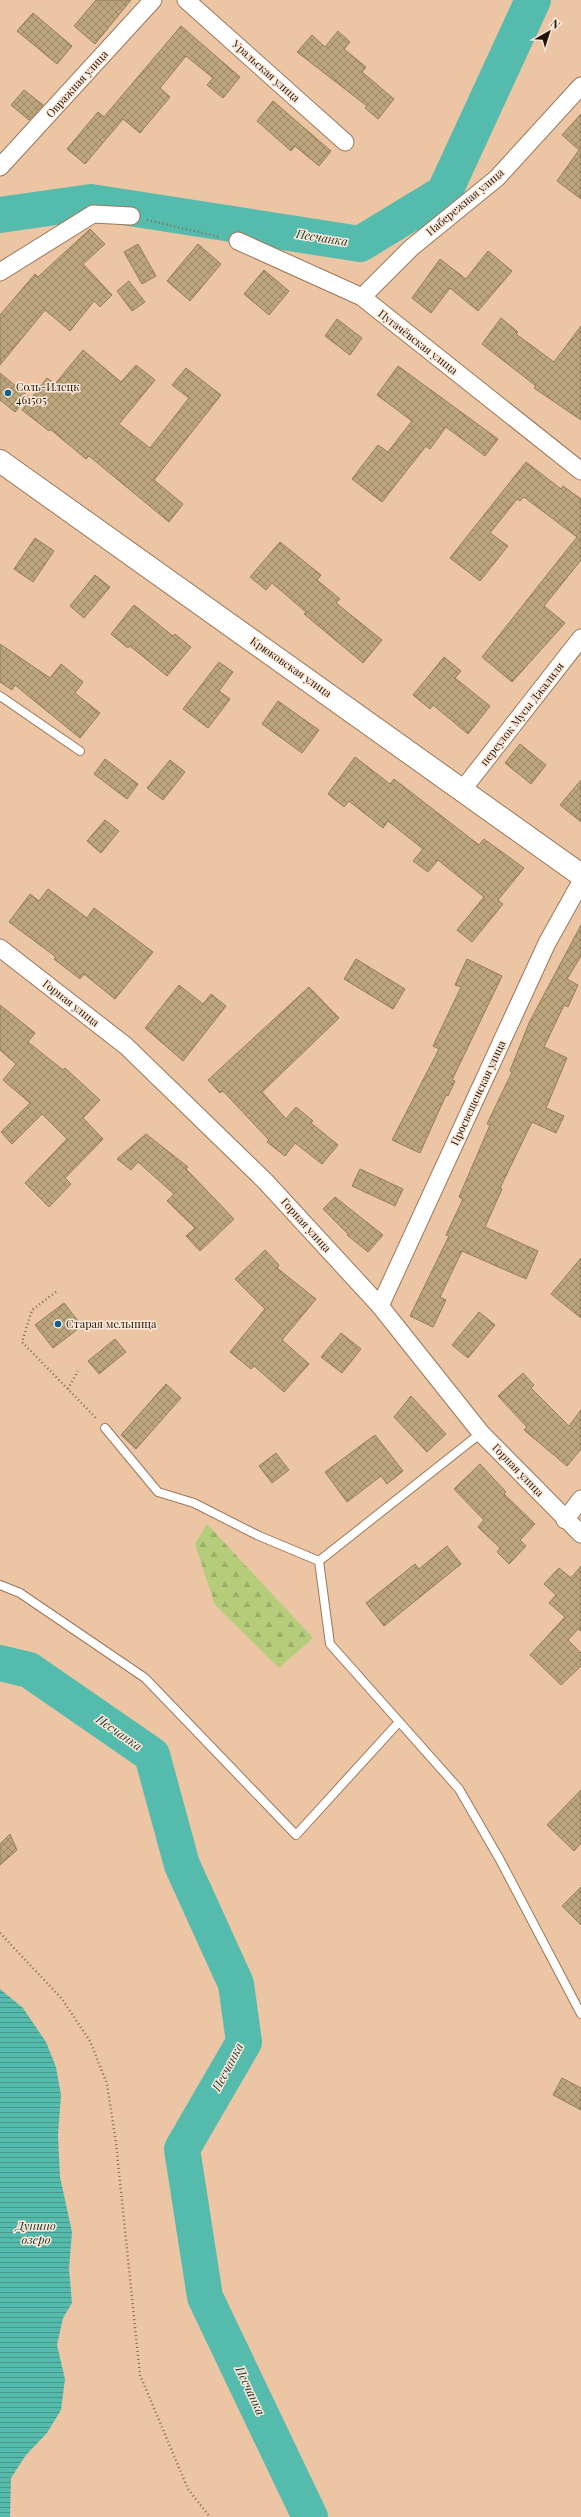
<svg xmlns="http://www.w3.org/2000/svg" width="581" height="2517" font-family="'Playfair Display',serif">
<defs>
<pattern id="forest-firs" width="22" height="20" patternUnits="userSpaceOnUse"><rect width="22" height="20" fill="#b5cc7b"/><path d="M5 1l3.5 6h-7zM16 11l3.5 6h-7z" fill="#9bae69"/></pattern>
<pattern id="water-rules" width="6" height="5" patternUnits="userSpaceOnUse"><rect width="6" height="5" fill="#55bbac"/><path d="M0 2.5h6" fill="none" stroke="#46978a"/></pattern>
<pattern id="building-cross-hatch" width="8" height="8" patternUnits="userSpaceOnUse"><rect width="8" height="8" fill="#bda67d"/><path d="M0 0l8 8M0 8l8-8" fill="none" stroke="#998664"/></pattern>
</defs>
<rect width="100%" height="100%" fill="#ecc5a5"/>
<path fill="url(#forest-firs)" d="M207 1524 313 1638 279 1668 215 1605 195 1544Z"/>
<path fill="url(#water-rules)" d="M0 1989 23 2008 46 2042 56 2067 61 2095 58 2135 60 2177 72 2232 69 2269 72 2303 63 2318 57 2345 65 2379 61 2410 47 2433 26 2455 11 2478 10 2517H0Z"/>
<g fill="none" stroke-linecap="round" stroke-linejoin="round">
<path stroke="#55bbac" stroke-width="36" d="M0 215 91 202 360 244 444 193 533 0
M0 1663 29 1670 152 1755 182 1865 236 1984 244 2042 182 2149 205 2297 310 2517"/>
</g>
<path fill="url(#building-cross-hatch)" stroke="#947e57" d="M96 0H131L95 44 74 26Z
M33 13 72 46 57 64 17 31Z
M181 26 240 77 223 98 207 85 213 78 186 56 160 88 170 97 140 133 123 119 85 164 67 149 98 112 104 117Z
M338 31 350 42 344 49 366 67 362 72 394 99 378 119 365 108 367 106 297 52 312 35 325 47Z
M24 90 43 105 29 120 11 105Z
M273 101 331 151 319 166 295 146 291 151 257 121Z
M581 114V199L557 181 579 150 562 135Z
M90 229 105 244 83 264 112 295 100 307 94 301 70 331 45 310 0 365V315L35 274 38 277Z
M138 244 156 276 142 284 124 252Z
M198 244 221 264 190 301 167 281Z
M488 251 512 271 478 311 450 288 431 313 412 298 440 259 466 279Z
M264 270 289 291 269 315 244 294Z
M129 281 145 302 132 311 117 291Z
M501 318 518 332 516 334 554 362 581 326V420L534 388 536 386 482 344Z
M337 319 362 338 350 355 325 336Z
M83 350 121 382 136 365 155 380 119 424 150 448 189 398 172 385 186 368 221 395 154 480 183 504 169 522 89 456 86 459 50 429 49 431 22 410 47 378 55 384Z
M398 366 498 439 485 456 446 427 430 449 426 446 382 502 352 479 378 445 388 452 412 421 377 395Z
M0 373 28 396 15 412 0 400Z
M526 462 561 489 563 486 581 499V560L544 606 565 623 512 682 482 657 577 537 524 497 520 501 517 499 490 533 508 546 480 581 450 558Z
M35 538 54 551 33 582 14 569Z
M280 542 321 575 317 580 340 599 336 603 382 640 363 663 304 614 306 612 272 583 266 590 250 577Z
M95 575 110 587 84 618 70 606Z
M134 605 173 636 175 634 191 647 167 676 130 646 128 648 111 634Z
M0 644 50 678 61 664 83 682 75 693 100 713 80 738 15 685 12 690 0 682Z
M444 657 461 671 455 678 490 706 468 734 433 705 430 709 413 695Z
M219 662 233 672 219 691 230 699 208 728 183 709Z
M278 701 319 730 302 753 262 724Z
M520 744 546 765 531 784 505 763Z
M355 757 390 784 394 779 479 845 484 839 524 868 498 900 503 904 472 942 457 930 484 897 438 860 428 872 413 861 423 849 388 821 383 828 349 801 344 807 328 794Z
M105 759 138 784 127 799 94 774Z
M170 760 185 772 163 800 147 788Z
M581 780V822L560 805Z
M105 820 119 831 101 853 87 841Z
M48 889 87 918 94 908 153 952 115 999 84 974 80 979 54 959 56 957 9 922 30 894 39 901Z
M581 925V956L567 979 578 985 568 1007 564 1005 544 1047 567 1058 546 1108 564 1116 556 1133 532 1122 500 1188 502 1189 485 1227 538 1251 526 1279 462 1251 440 1297 446 1300 433 1327 410 1316 449 1236 446 1235 463 1199 459 1197 490 1125 487 1124 512 1072 510 1071 529 1023Z
M356 959 405 989 393 1009 344 979Z
M467 959 502 976 452 1080 455 1081 448 1096 446 1095 420 1153 392 1140 439 1049 433 1046 461 987 455 985Z
M179 985 203 1004 211 994 226 1006 183 1061 145 1028Z
M309 987 339 1018 262 1092 286 1119 296 1107 313 1121 311 1123 338 1145 322 1164 295 1143 285 1156 267 1142 269 1140 223 1091 220 1093 208 1080Z
M0 1005 35 1033 28 1042 63 1070 65 1068 100 1100 83 1118 103 1139 65 1178 71 1184 49 1207 25 1183 67 1139 42 1114 12 1144 1 1132 30 1103 3 1080 16 1064 0 1050Z
M146 1134 188 1167 186 1169 234 1219 200 1251 186 1236 195 1228 167 1201 174 1194 138 1162 131 1170 117 1159Z
M360 1169 403 1189 395 1206 352 1186Z
M335 1197 383 1235 368 1252 347 1235 348 1234 323 1209Z
M265 1250 279 1265 277 1268 316 1299 282 1340 309 1364 284 1392 254 1366 251 1369 230 1352 265 1309 235 1279Z
M581 1258V1318L551 1294Z
M64 1303 82 1326 53 1348 35 1325Z
M479 1312 495 1325 468 1358 452 1345Z
M341 1333 361 1349 342 1373 321 1357Z
M115 1339 126 1352 99 1374 88 1361Z
M523 1373 534 1385 531 1388 569 1426 581 1410V1449L567 1466 524 1430 527 1427 498 1396Z
M166 1384 181 1398 136 1449 121 1435Z
M411 1396 446 1434 427 1452 394 1417Z
M375 1435 403 1471 387 1484 381 1476 347 1502 325 1472Z
M276 1453 289 1470 272 1483 259 1466Z
M480 1464 506 1492 504 1494 535 1524 520 1540 526 1546 509 1564 497 1552 500 1548 478 1527 484 1520 454 1489Z
M447 1546 461 1564 384 1626 366 1603 415 1564 419 1569Z
M581 1566V1631L578 1629 568 1640 581 1653V1666L561 1685 530 1655 565 1617 549 1603 556 1595 544 1584 559 1568 571 1578Z
M581 1790V1843L574 1851 547 1825Z
M10 1834 17 1850 0 1865V1844Z
M581 1887V1925L562 1906Z
M562 2078 581 2088V2110L553 2095Z"/>
<g fill="none" stroke-linecap="round" stroke-linejoin="round">
<defs>
<path id="lane" d="M0 696 80 751
M105 1428 158 1492 194 1503 257 1535 319 1561 330 1644 459 1789 500 1860 581 2014
M319 1561 481 1433
M0 1585 20 1593 145 1678 296 1835 399 1722"/>
<path id="street" d="M186 0 345 142
M0 167 153 0
M238 241 362 297 581 471
M0 272 93 214 131 216
M362 297 411 248 497 178 581 86
M463 789 581 638
M0 948 126 1046 265 1181 380 1306 481 1433 581 1534
M380 1306 547 943 581 882
M565 1520 581 1499"/>
<path id="secondary" d="M0 461 581 875"/>
</defs>
<use href="#lane" stroke="#9b785a" stroke-width="10"/>
<use href="#street" stroke="#9b785a" stroke-width="19"/>
<use href="#secondary" stroke="#9b785a" stroke-width="24"/>
<path stroke="#846a55" stroke-width="2.5" stroke-dasharray="1 3" stroke-linecap="butt" d="M147 220 220 237
M56 1292 32 1310 22 1342 97 1419
M68 1389 78 1371
M0 1933 62 1999 90 2041 107 2084 116 2143 140 2375 188 2489 210 2517"/>
<use href="#lane" stroke="#fff" stroke-width="8"/>
<use href="#street" stroke="#fff" stroke-width="17"/>
<use href="#secondary" stroke="#fff" stroke-width="22"/>
</g>
<g fill="#096192" stroke="#feeada" stroke-width="1.5">
<circle cx="8" cy="393" r="4"/>
<circle cx="58" cy="1324" r="4"/>
</g>
<g text-anchor="middle" stroke-width="3" stroke-linejoin="round" paint-order="stroke">
<g font-size="11" fill="#211408" stroke="#feeada">
<text transform="translate(266 71) rotate(42)" y="4">Уральская улица</text>
<text transform="translate(77 84) rotate(-48)" y="4">Овражная улица</text>
<text transform="translate(465 202) rotate(-40)" y="4">Набережная улица</text>
<text transform="translate(418 342) rotate(38)" y="4">Пугачёвская улица</text>
<text transform="translate(291 667) rotate(35)" y="4">Крюковская улица</text>
<text transform="translate(522 714) rotate(-52)" y="4">переулок Мусы Джалиля</text>
<text transform="translate(71 1003) rotate(38)" y="4">Горная улица</text>
<text transform="translate(478 1093) rotate(-65)" y="4">Просвещенская улица</text>
<text transform="translate(306 1225) rotate(48)" y="4">Горная улица</text>
<text transform="translate(518 1470) rotate(46)" y="4">Горная улица</text>
</g>
<g font-size="11" fill="#211408" stroke="#feeada" text-anchor="start">
<text x="16" y="391">Соль-Илецк<tspan x="16" dy="13">461505</tspan></text>
<text x="66" y="1328">Старая мельница</text>
</g>
<g font-size="12" font-style="italic" fill="#0f2f2a" stroke="#feeada">
<text transform="translate(322 238) rotate(9)" y="4">Песчанка</text>
<text transform="translate(119 1733) rotate(35)" y="4">Песчанка</text>
<text transform="translate(228 2067) rotate(-62)" y="4">Песчанка</text>
<text x="36" y="2230">Дунино<tspan x="36" dy="14">озеро</tspan></text>
<text transform="translate(250 2391) rotate(65)" y="4">Песчанка</text>
</g>
</g>
<g transform="translate(549 32) rotate(39)" stroke="#feeada" stroke-width="3" paint-order="stroke">
<path d="M0-3L7 15L0 10L-7 15Z" fill="#211408"/>
<text y="-6" font-size="11" font-weight="bold" text-anchor="middle" fill="#211408">N</text>
</g>
</svg>
